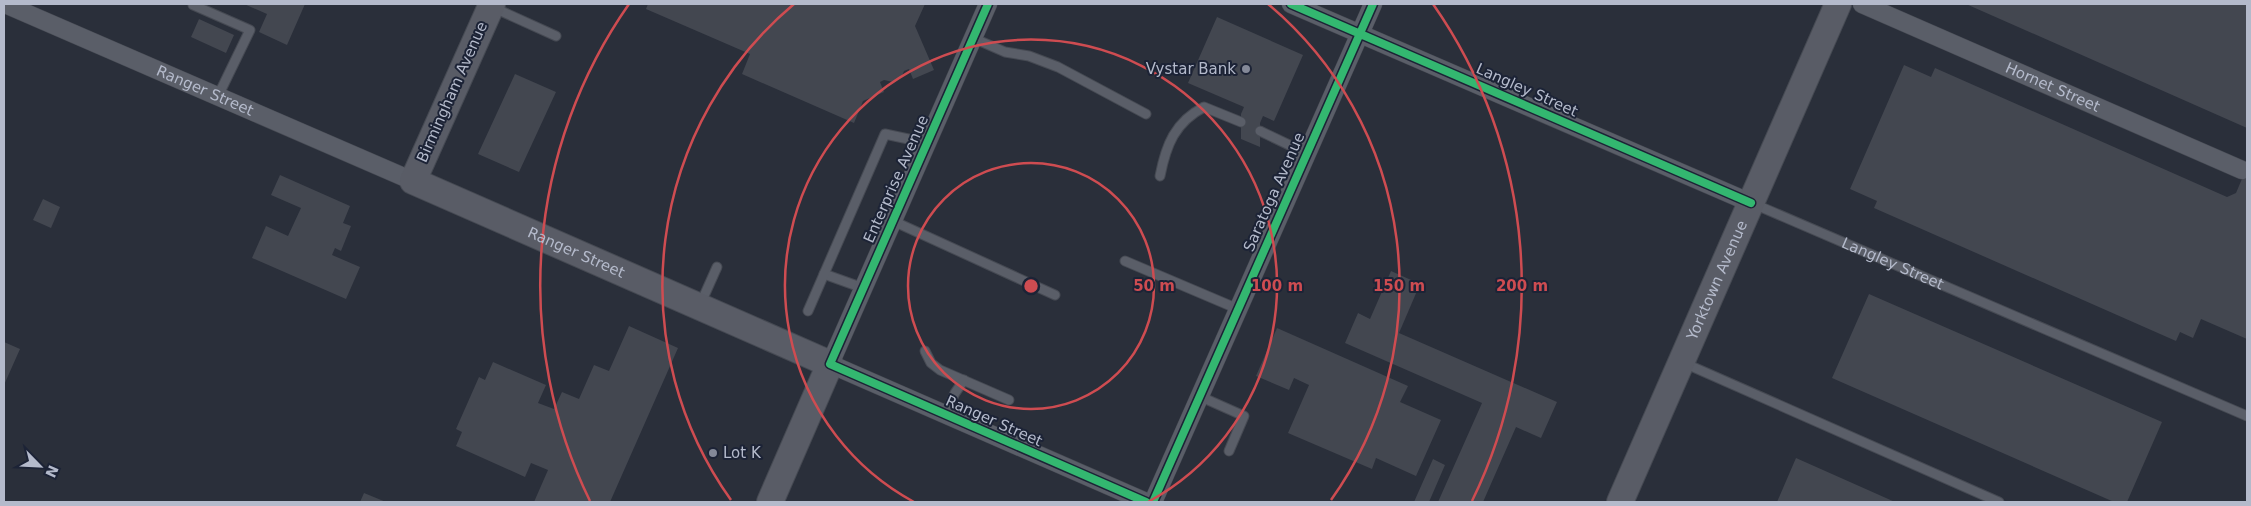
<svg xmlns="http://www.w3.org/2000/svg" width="2251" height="506" font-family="'DejaVu Sans',sans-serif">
<rect width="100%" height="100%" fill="#2a2f3a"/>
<path fill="#434750" d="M244 4H305L287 45 259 32 267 14Z
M648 4H925L915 26 934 70 913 79 909 69 904 71 901 78 893 82 884 80 880 82 884 92 863 101 854 123 742 74 750 54 646 9Z
M1966 4H2247V128Z
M1217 17 1303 55 1274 121 1263 116 1260 123V147L1241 139V114L1244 107 1188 83Z
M199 19 234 35 226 53 191 37Z
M1904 65 1931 77 1935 68 2227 197 2236 193 2247 167V339L2201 319 2193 338 2180 332 2176 341 1874 208 1877 201 1850 189Z
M515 74 556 92 519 172 478 154Z
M280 175 350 206 343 223 351 226 341 251 335 248 332 255 360 267 346 299 252 258 266 226 288 236 301 208 271 195Z
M43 199 60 207 51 228 33 220Z
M1391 271 1420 284 1399 333 1557 402 1541 438 1516 427 1483 502H1438L1482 403 1345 343 1358 313 1370 319Z
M1869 294 2162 422 2127 502H2114L1832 378Z
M629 326 678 348 610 502H534L548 470 531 463 525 477 456 446 462 432 456 429 479 377 485 380 493 362 546 385 538 403 554 409 562 392 579 399 594 365 609 371Z
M1277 328 1408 386 1400 402 1441 420 1416 476 1376 458 1372 469 1288 433 1309 385 1294 378 1289 390 1256 376Z
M4 342 20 349 4 385Z
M1796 458 1895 502H1777Z
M1433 459 1445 465 1429 502H1414Z
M364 493 386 502H360Z"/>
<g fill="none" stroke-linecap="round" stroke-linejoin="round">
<defs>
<g id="service">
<path d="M193 5 250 30 218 96"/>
<path d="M492 7 556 36"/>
<path d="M973 38 1005 52 1029 56 1058 67 1146 114"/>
<path d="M1260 131 1306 153"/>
<path d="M1160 176C1166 145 1175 122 1204 107L1241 122"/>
<path id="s1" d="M1754 204 2247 416"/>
<path d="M893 221 1055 295"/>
<path d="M1125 261 1238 309"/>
<path d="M824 274 863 288"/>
<path d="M700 305 717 267"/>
<path d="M808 311 885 134 927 143"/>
<path d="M925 351 931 363 940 370 1009 400"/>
<path d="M1684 363 1999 502"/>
<path d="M1199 396 1244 416 1229 451"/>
<path d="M945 415 955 393 964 380"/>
</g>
<g id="minor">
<path id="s2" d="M5 4 413 181"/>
<path d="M988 4 830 364 1146 502"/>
<path d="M1291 4 1751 203"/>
<path id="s3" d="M1862 4 2242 170"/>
<path d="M1153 502 1373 4"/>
</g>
<g id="secondary">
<path id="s4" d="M492 4 413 181 830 364 770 502"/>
<path id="s5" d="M1620 502 1838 4"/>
</g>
</defs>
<use href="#service" stroke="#464a53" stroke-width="11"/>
<use href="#minor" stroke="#464a53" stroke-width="19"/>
<use href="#secondary" stroke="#464a53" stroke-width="28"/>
<use href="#service" stroke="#5a5e68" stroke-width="9"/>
<use href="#minor" stroke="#5a5e68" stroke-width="18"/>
<use href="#secondary" stroke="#595c66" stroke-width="26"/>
<defs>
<path id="cycleway" d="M988 4 830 364 1146 502
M1291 4 1751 203
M1153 502 1373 4"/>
</defs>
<use href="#cycleway" stroke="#1c2336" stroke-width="11"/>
<use href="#cycleway" stroke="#33b770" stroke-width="8"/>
</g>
<g fill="none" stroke="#ce4c51" stroke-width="2.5">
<circle cx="1031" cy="286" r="123"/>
<path d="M914 502A246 246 0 1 1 1148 502"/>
<path d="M731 500A368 368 0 0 1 794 4M1268 4A368 368 0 0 1 1331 500"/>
<path d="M590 501A491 491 0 0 1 629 4M1433 4A491 491 0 0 1 1472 501"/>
</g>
<g fill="#848998" stroke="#1c2336" stroke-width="2">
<circle cx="1246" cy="69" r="5"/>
<circle cx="713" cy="453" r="5"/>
</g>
<g text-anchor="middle" stroke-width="4" stroke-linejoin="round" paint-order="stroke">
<g font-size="15" fill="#b4bacb" stroke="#1c2336" text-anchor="end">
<text x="1236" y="74">Vystar Bank</text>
<text x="723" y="458" text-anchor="start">Lot K</text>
</g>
<g font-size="15" fill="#b4bacb" stroke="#1c2336">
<text dy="5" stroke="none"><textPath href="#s3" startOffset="208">Hornet Street</textPath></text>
<text transform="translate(1527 90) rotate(24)" y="5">Langley Street</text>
<text dy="5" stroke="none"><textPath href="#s2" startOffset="218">Ranger Street</textPath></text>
<text transform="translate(452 92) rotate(-66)" y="5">Birmingham Avenue</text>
<text transform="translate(896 179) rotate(-66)" y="5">Enterprise Avenue</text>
<text transform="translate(1274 192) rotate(-66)" y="5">Saratoga Avenue</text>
<text dy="5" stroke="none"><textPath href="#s4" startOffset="372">Ranger Street</textPath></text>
<text dy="5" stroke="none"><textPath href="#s1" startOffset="151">Langley Street</textPath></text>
<text dy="5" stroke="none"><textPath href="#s5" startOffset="242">Yorktown Avenue</textPath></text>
<text transform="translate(994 421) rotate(24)" y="5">Ranger Street</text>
</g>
</g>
<circle cx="1031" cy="286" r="8" fill="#ce4c51" stroke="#1c2336" stroke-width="2.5"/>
<g font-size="15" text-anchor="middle" font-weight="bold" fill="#ce4c51" stroke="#1c2336" stroke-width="4" stroke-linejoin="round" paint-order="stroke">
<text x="1154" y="291">50 m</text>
<text x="1277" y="291">100 m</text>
<text x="1399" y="291">150 m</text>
<text x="1522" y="291">200 m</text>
</g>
<rect width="2251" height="506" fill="none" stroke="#b4bacb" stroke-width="10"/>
<g transform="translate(40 466) rotate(114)" stroke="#1c2336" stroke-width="4" paint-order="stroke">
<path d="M0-4L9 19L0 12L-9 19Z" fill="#b4bacb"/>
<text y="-8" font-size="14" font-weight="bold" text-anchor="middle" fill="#b4bacb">N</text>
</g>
</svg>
